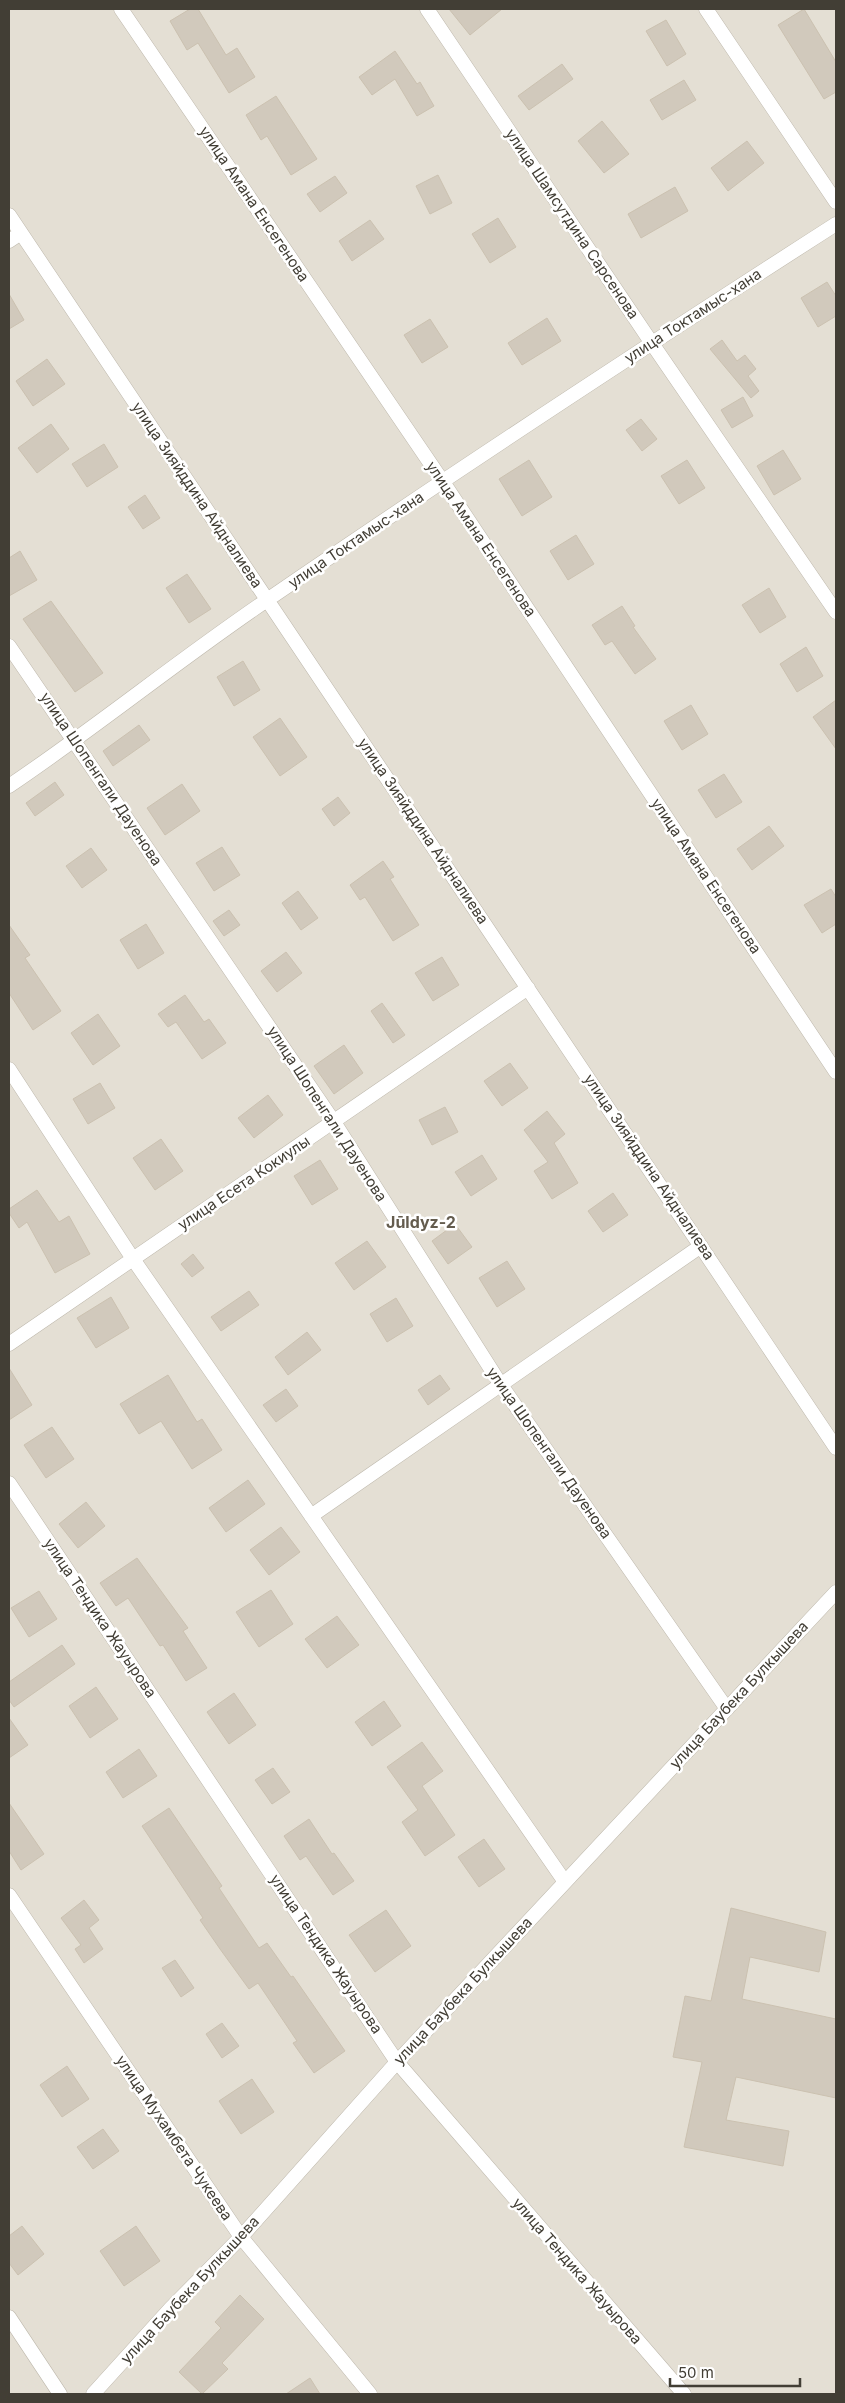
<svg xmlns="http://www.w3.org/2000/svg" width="845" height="2403" font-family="Inter,sans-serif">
<rect width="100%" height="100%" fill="#f0ede5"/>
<path fill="#e4dfd4" d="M9 9H836V2394H9Z"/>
<path fill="#d1c9bc" stroke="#cbc1b0" d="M190 9H198L226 55 237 48 255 77 229 93 198 43 187 50 170 21Z
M449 9H502L470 35Z
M804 9 836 62V92L824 99 778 25Z
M666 20 686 54 667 66 646 31Z
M395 51 417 84 420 82 434 106 417 116 395 79 372 95 359 77Z
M562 64 573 79 529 110 518 96Z
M684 80 696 100 662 120 650 100Z
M276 96 317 159 291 175 267 136 261 140 246 115Z
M602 121 629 154 604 173 578 141Z
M747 141 764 163 728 191 711 168Z
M438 175 452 203 430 214 416 186Z
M335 176 347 193 320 212 307 194Z
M675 187 688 211 641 238 628 214Z
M498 218 516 247 490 263 472 234Z
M370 220 384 239 352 261 339 241Z
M827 282 836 296V316L818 327 801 298Z
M9 294 24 320 9 329Z
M547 318 561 341 522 365 508 343Z
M430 319 448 347 422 363 404 335Z
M722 340 737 361 745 355 756 369 748 376 759 391 751 398 710 349Z
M47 359 65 384 33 406 16 381Z
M743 397 753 416 732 428 721 410Z
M641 419 657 439 642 451 626 430Z
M51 424 69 449 37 473 18 448Z
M104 444 118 467 87 487 72 464Z
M783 450 801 479 774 495 757 466Z
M529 460 552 497 522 516 499 479Z
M687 460 705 488 679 504 661 476Z
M145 495 160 518 143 529 128 507Z
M576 535 594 564 568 580 550 551Z
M20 551 37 580 9 596V558Z
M187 574 211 609 189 623 166 588Z
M769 588 786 617 760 633 742 605Z
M51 601 103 673 75 692 23 619Z
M622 606 635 626 633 627 656 659 635 674 612 641 605 645 592 625Z
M806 647 823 676 797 692 780 664Z
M243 661 260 690 234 706 217 677Z
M836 700V749L813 717Z
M691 705 708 734 682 750 664 721Z
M280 718 307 757 280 776 253 737Z
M139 725 150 740 113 766 103 751Z
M724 774 742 802 716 818 698 790Z
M55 782 64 795 35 816 26 803Z
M182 784 200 811 165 835 147 808Z
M338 797 350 813 334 826 322 809Z
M769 826 784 846 752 870 737 849Z
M222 847 240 875 214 891 196 863Z
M91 848 107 870 82 888 66 866Z
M383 861 394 877 390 879 419 925 393 941 365 897 360 900 350 885Z
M831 889 836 897V924L822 933 804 905Z
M298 891 318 918 301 930 282 903Z
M229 910 240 925 224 936 213 921Z
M146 924 164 953 138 969 120 940Z
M9 925 30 955 25 958 61 1011 33 1030 9 993Z
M286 952 302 973 277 992 261 971Z
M442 957 459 985 433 1001 415 973Z
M185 995 204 1022 209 1019 226 1043 202 1059 176 1022 168 1027 158 1014Z
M382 1003 405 1035 393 1043 371 1011Z
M98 1014 120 1046 93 1065 71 1033Z
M344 1045 363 1073 334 1094 314 1066Z
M510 1063 528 1088 502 1106 484 1081Z
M100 1083 115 1108 88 1124 73 1099Z
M268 1095 283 1115 254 1138 238 1118Z
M445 1107 458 1132 432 1145 419 1120Z
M547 1111 565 1134 554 1143 578 1183 552 1199 534 1171 548 1162 524 1130Z
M161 1139 183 1171 155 1190 133 1158Z
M482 1155 497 1179 471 1196 455 1172Z
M320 1160 338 1189 312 1205 294 1176Z
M37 1190 59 1222 69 1216 90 1254 55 1273 27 1222 19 1228 9 1213V1209Z
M613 1193 628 1215 603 1232 588 1211Z
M455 1224 472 1247 448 1264 432 1241Z
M367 1241 386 1267 354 1290 335 1263Z
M193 1254 204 1268 192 1277 181 1264Z
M507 1261 525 1289 497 1307 479 1278Z
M249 1291 259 1305 221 1331 211 1317Z
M111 1297 129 1328 96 1348 77 1318Z
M396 1298 413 1326 387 1342 370 1314Z
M307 1332 321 1350 288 1375 275 1357Z
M9 1368 32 1405 9 1420Z
M168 1375 197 1422 202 1419 222 1450 192 1469 161 1421 139 1434 120 1404Z
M440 1375 450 1389 428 1405 418 1390Z
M286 1389 298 1406 276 1422 263 1405Z
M52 1427 74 1459 46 1478 24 1445Z
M248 1480 265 1504 226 1532 209 1508Z
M86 1502 105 1526 78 1548 59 1524Z
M281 1527 300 1552 269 1575 250 1550Z
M137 1558 188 1628 183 1631 207 1668 186 1681 163 1645 160 1646 128 1598 116 1606 100 1583Z
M271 1590 293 1624 259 1647 236 1612Z
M39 1591 57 1619 29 1637 11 1608Z
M337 1616 359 1645 327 1668 305 1639Z
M62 1645 75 1664 14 1707 9 1700V1682Z
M96 1687 118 1719 90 1738 69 1706Z
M234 1693 256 1725 229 1744 207 1712Z
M384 1701 401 1726 372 1746 355 1722Z
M9 1718 28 1745 9 1758Z
M422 1742 443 1771 422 1786 455 1835 425 1856 402 1822 418 1810 387 1767Z
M139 1749 157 1776 123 1798 106 1772Z
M273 1768 290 1792 272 1804 255 1780Z
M9 1803 44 1854 21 1870 9 1851Z
M169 1808 222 1886 219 1888 259 1948 267 1943 291 1977 293 1976 345 2051 314 2073 293 2043 297 2041 258 1983 249 1989 220 1949 200 1920 203 1918 142 1826Z
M309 1819 332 1854 334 1853 354 1881 333 1895 306 1856 300 1860 284 1836Z
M484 1839 505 1869 479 1887 458 1857Z
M84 1900 99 1920 89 1928 103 1949 84 1963 75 1949 81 1945 61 1918Z
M731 1908 826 1932 819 1972 750 1957 742 1999 836 2019V2098L736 2077 726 2120 789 2131 783 2166 684 2147 702 2062 673 2057 685 1996 711 2001Z
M386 1910 411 1946 375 1972 349 1935Z
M175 1960 194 1988 181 1997 162 1968Z
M222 2023 239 2046 222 2058 206 2034Z
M67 2066 89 2099 62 2117 40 2085Z
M252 2079 274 2112 241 2134 219 2101Z
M103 2129 119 2151 93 2169 77 2147Z
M22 2226 44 2254 18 2275 9 2263V2236Z
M136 2226 160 2261 124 2286 100 2251Z
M240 2295 264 2319 222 2363 228 2369 202 2394 179 2372 221 2328 215 2322Z
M310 2378 320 2394H286Z"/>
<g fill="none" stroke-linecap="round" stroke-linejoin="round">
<defs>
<path id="minor" d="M121 9 443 482 836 1072
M427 9 651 342 836 612
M706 9 836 202
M9 215 836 1448
M9 241 21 233
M9 646 334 1122 501 1385 727 1709
M9 786C98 726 181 658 270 598 457 470 646 346 836 224
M9 1069 133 1259 565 1882
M9 1344 528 988
M9 1483 397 2062 684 2394
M311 1516 701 1246
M9 1895 241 2237 370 2394
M9 2317 60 2394
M93 2394 170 2309 241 2237 397 2062 836 1592"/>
</defs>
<use href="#minor" stroke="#beb8ac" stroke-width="15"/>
<use href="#minor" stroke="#fff" stroke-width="14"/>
</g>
<g text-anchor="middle" stroke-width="5" stroke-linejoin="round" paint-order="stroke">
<g font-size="15" fill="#423e35" stroke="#fff">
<text transform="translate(254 204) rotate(56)" y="5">улица Амана Енсегенова</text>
<text transform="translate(572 224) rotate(56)" y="5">улица Шамсутдина Сарсенова</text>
<text transform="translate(693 316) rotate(-33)" y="5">улица Токтамыс-хана</text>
<text transform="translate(197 495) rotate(56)" y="5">улица Зияйддина Айдналиева</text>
<text transform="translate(481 539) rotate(56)" y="5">улица Амана Енсегенова</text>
<text transform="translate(356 540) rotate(-34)" y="5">улица Токтамыс-хана</text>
<text transform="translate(101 779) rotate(56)" y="5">улица Шопенгали Дауенова</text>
<text transform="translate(423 831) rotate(56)" y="5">улица Зияйддина Айдналиева</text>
<text transform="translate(706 876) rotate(56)" y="5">улица Амана Енсегенова</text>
<text transform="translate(327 1114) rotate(57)" y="5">улица Шопенгали Дауенова</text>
<text transform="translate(649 1167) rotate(56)" y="5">улица Зияйддина Айдналиева</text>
<text transform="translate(244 1183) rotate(-34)" y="5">улица Есета Кокиулы</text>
<text transform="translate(549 1453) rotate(55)" y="5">улица Шопенгали Дауенова</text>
<text transform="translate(100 1618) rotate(56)" y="5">улица Тендика Жауырова</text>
<text transform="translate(739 1695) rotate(-47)" y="5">улица Баубека Булкышева</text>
<text transform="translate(326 1954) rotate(56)" y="5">улица Тендика Жауырова</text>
<text transform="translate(463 1991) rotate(-47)" y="5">улица Баубека Булкышева</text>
<text transform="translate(174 2138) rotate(56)" y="5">улица Мухамбета Чукеева</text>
<text transform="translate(577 2271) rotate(49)" y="5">улица Тендика Жауырова</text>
<text transform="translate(190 2290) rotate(-47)" y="5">улица Баубека Булкышева</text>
</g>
<g font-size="16" font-weight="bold" fill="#645c4e" stroke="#fff">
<text x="421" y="1228">Jūldyz-2</text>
</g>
</g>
<rect width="845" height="2403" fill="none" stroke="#423e35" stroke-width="20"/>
<path d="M670 2378v8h130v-8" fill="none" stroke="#423e35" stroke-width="2.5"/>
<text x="678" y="2378" font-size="15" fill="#423e35" stroke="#ffffff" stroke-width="4" paint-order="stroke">50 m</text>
</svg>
